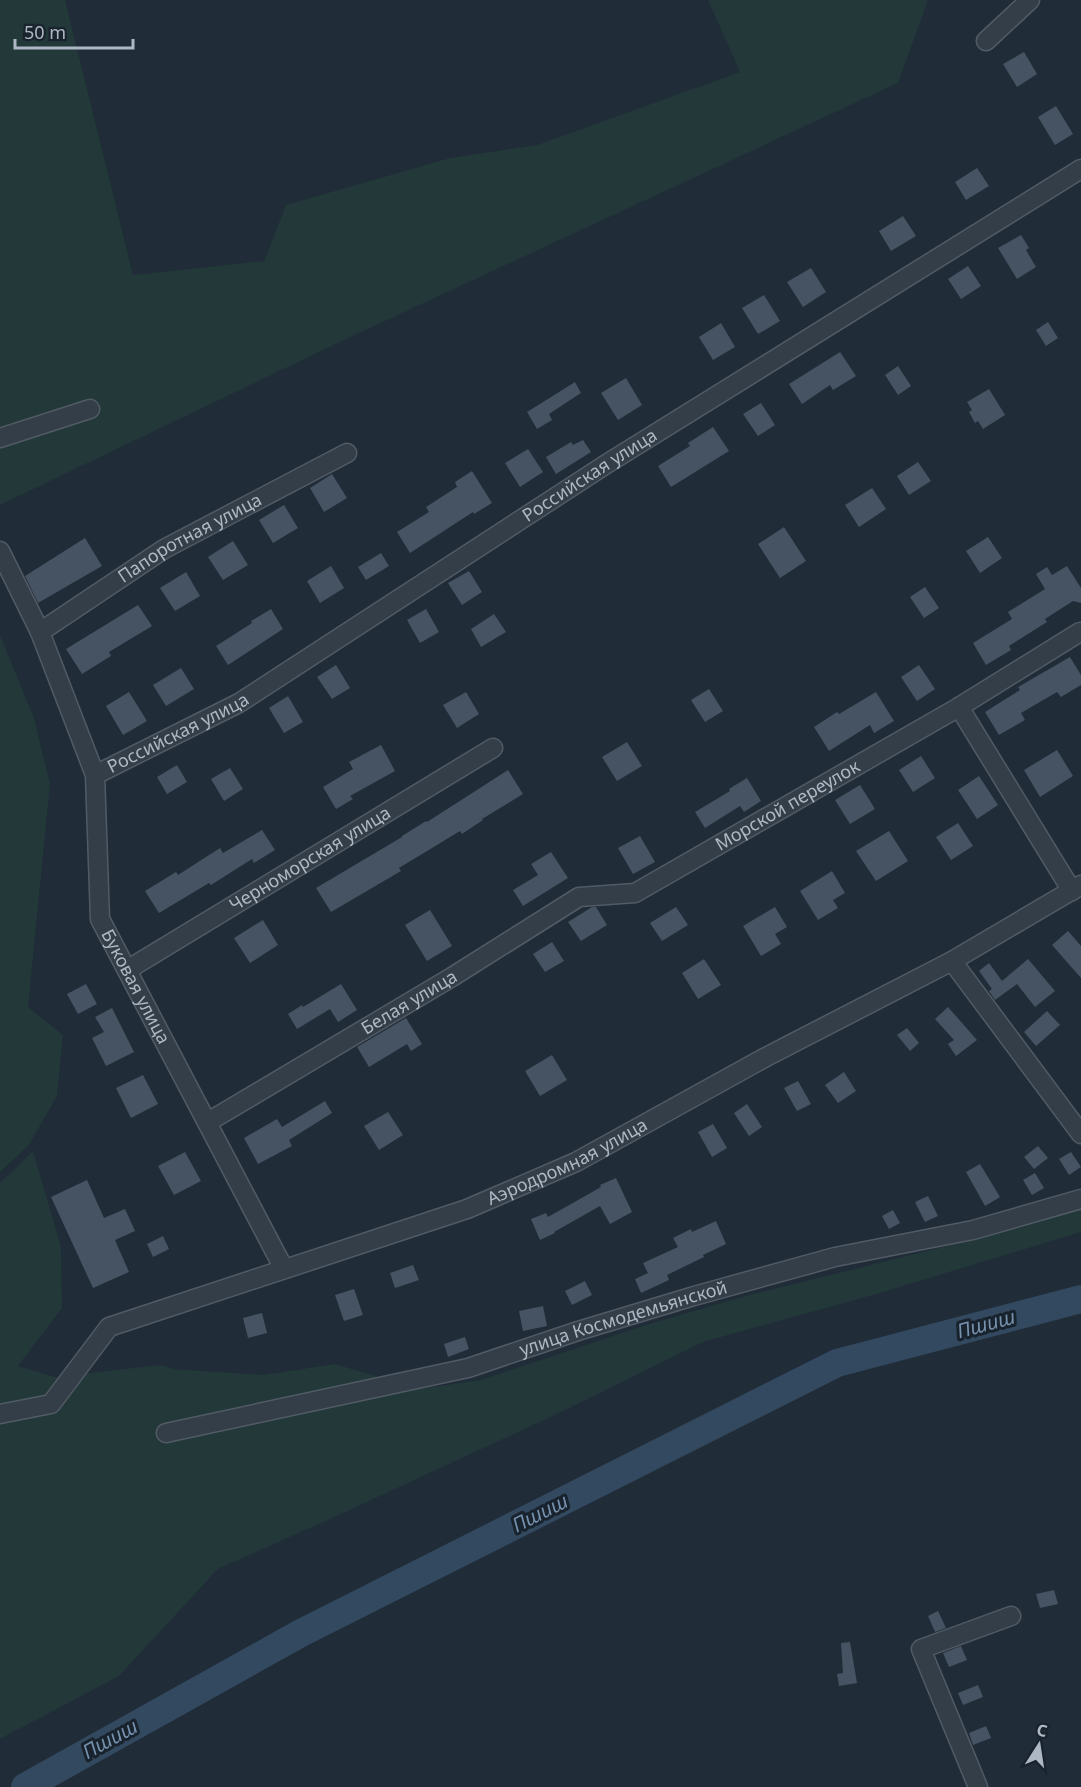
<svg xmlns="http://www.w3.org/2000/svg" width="1081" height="1787" font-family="'Noto Sans',sans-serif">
<rect width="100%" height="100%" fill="#202c38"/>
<path fill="#223839" d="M0 0H65L133 275 264 261 286 205 450 158 537 145 740 72 708 0H928L898 83 344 340 0 505Z
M0 635 34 718 50 784 28 1007 63 1035 57 1096 29 1145 0 1172Z
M33 1151 61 1247 62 1308 18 1366 55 1377 160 1365 173 1369 263 1375 335 1364 419 1389 481 1380 646 1325 749 1295 964 1242 1081 1208V1232L880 1293 703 1342 557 1414 328 1520 218 1569 119 1676 0 1739V1183Z"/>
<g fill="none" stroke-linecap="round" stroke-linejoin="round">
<path stroke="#334960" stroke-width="28" d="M25 1787 301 1633 837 1363 1081 1299"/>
</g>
<path fill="#465362" d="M1024 52 1037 74 1017 87 1003 64Z
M1056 106 1073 134 1055 145 1038 117Z
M977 168 989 186 966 200 955 182Z
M903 216 916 236 891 251 879 231Z
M1021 235 1029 248 1026 250 1036 267 1017 279 998 248Z
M968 266 981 286 961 299 948 279Z
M811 268 826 292 803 307 787 282Z
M764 295 780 321 758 334 742 308Z
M1048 322 1058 338 1046 346 1036 330Z
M721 323 735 347 713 360 699 337Z
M840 352 856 376 833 390 830 385 802 404 789 384Z
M898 366 911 386 898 395 885 375Z
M626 378 642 405 618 420 601 393Z
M575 382 581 393 549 414 552 420 537 429 527 412Z
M989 389 1005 415 983 429 978 421 975 423 969 412 972 410 967 402Z
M761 403 775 425 758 436 743 414Z
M713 427 729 451 671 487 658 466 690 446 688 443Z
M583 440 591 452 556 474 546 457 571 442 573 445Z
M528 449 543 472 520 487 505 463Z
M918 462 931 481 909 495 897 476Z
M472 471 492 503 474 514 473 512 410 553 397 532 429 512 426 507 457 487 455 482Z
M332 474 347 498 324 512 310 488Z
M872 488 886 509 859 527 845 505Z
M284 505 298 528 273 543 259 520Z
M784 527 806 561 780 578 758 544Z
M988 537 1002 558 980 573 966 551Z
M85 538 102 566 38 603 25 576Z
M233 541 248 565 223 580 208 557Z
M381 553 389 566 366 580 358 567Z
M331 566 344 588 320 603 307 581Z
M1067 566 1081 588V603L1073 601 1045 619 1047 622 1009 646 1011 650 986 665 973 643 1012 619 1008 612 1045 589 1036 574 1047 567 1052 575Z
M469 571 482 592 462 605 448 583Z
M186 572 200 596 175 611 160 588Z
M925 587 939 608 924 618 910 597Z
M138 605 152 626 109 652 111 656 82 674 66 649Z
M271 609 283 629 228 665 216 646 252 623 251 621Z
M426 609 439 632 420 643 407 620Z
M494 614 506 632 481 647 471 629Z
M1070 657 1081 675V685L1061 697 1057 692 1021 713 1025 720 999 735 985 712 1020 690 1018 687Z
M336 665 350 688 332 699 317 677Z
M919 665 935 689 917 701 901 677Z
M181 668 194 689 166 706 153 685Z
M709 689 723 711 705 722 691 700Z
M129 692 147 721 123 735 106 706Z
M466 692 479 714 457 728 443 705Z
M876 692 894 721 874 733 870 725 829 751 814 727 837 712 839 714Z
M288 696 303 722 284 733 269 708Z
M627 742 642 766 617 781 602 757Z
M381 745 395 771 350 796 353 799 336 809 323 787 353 769 349 762Z
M1057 750 1073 776 1040 797 1024 770Z
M921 756 935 778 913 792 899 770Z
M177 765 187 782 167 794 157 777Z
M230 768 243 789 224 801 211 779Z
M508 770 523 794 482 819 483 820 462 834 460 831 399 868 401 871 331 912 316 888 402 837V836L426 821 427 822Z
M979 776 998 805 977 819 958 790Z
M747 778 761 801 744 812 740 806 705 828 695 812 730 791 729 789Z
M860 785 875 809 850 824 835 800Z
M958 823 973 846 951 860 936 837Z
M262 830 275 850 254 863 252 859 211 885 209 883 159 913 145 891 176 872 178 875 220 848 223 853Z
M889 831 908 861 876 881 856 851Z
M640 836 655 862 633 874 618 848Z
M551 852 568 878 523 906 513 890 538 875 531 864Z
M832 871 845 893 833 900 838 908 818 920 800 891Z
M592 907H596L607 925 581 941 568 922Z
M676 907 688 925 662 941 650 923Z
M775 907 787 927 775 934 781 944 761 956 743 926Z
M430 910 452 946 427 961 405 925Z
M263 920 278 945 250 963 234 938Z
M1068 931 1081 946V978L1052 945Z
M552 942 564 961 545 972 533 954Z
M704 959 721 985 698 999 682 973Z
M1028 959 1055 991 1035 1007 1017 984 995 1000 989 991 992 989 979 971 989 963 1002 981Z
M86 984 97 1004 78 1014 67 994Z
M341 984 357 1010 338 1022 330 1009 297 1029 288 1014 302 1005 303 1007Z
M948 1007 977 1040 956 1056 948 1044 954 1040 935 1019Z
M112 1008 134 1052 106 1066 92 1038 104 1032 95 1017Z
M1047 1011 1060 1025 1036 1046 1024 1032Z
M406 1018 422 1044 411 1051 407 1044 369 1067 357 1047Z
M907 1028 919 1043 910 1051 897 1035Z
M552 1055 567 1080 540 1096 525 1071Z
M844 1072 856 1091 838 1103 825 1085Z
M143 1075 158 1104 131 1118 116 1088Z
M798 1081 811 1104 797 1111 784 1088Z
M325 1101 332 1113 289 1140 292 1146 258 1164 244 1138 277 1119 282 1127Z
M747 1104 762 1127 749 1136 734 1113Z
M388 1112 403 1135 379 1150 364 1126Z
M713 1124 727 1148 712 1157 698 1132Z
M1038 1146 1048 1158 1034 1169 1024 1157Z
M185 1152 201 1181 174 1195 158 1166Z
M1071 1152 1081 1167 1069 1175 1059 1159Z
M980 1164 1000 1197 985 1206 966 1172Z
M1035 1173 1044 1188 1032 1195 1023 1180Z
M616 1178 632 1212 610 1224 600 1206 554 1232 555 1233 540 1240 531 1219 546 1213 548 1217 601 1187 600 1185Z
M87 1180 104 1218 125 1209 135 1231 115 1240 129 1272 93 1288 51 1197Z
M928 1196 938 1216 925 1222 915 1202Z
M893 1210 900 1223 889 1229 882 1216Z
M716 1221 726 1244 703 1255 704 1257 667 1275 669 1280 641 1293 635 1279 648 1273 643 1263 678 1247 673 1238 691 1229 692 1232Z
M163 1236 169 1249 153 1257 147 1244Z
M413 1265 419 1280 395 1288 390 1273Z
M585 1281 592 1295 572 1305 565 1291Z
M354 1289 363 1315 344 1321 335 1295Z
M543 1306 547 1326 523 1331 519 1311Z
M262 1313 267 1333 248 1338 243 1318Z
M465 1337 469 1349 448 1357 444 1344Z
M1054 1590 1058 1604 1040 1608 1036 1594Z
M938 1611 946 1628 935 1632 928 1616Z
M850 1642 857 1683 839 1686 837 1674 843 1673 841 1643Z
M961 1646 967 1660 949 1667 943 1653Z
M978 1685 983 1697 963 1705 958 1693Z
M986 1726 991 1738 973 1745 969 1733Z"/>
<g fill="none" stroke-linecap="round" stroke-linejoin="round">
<defs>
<g id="minor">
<path d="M986 41 1030 0"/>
<path d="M0 438 90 409"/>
<path id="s1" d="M0 551 40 632 95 775 100 919 284 1269"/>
<path id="s2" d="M40 632 164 549 347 453"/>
<path d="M959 707 1072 891"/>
<path id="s3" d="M95 775 239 703 608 463 1081 169"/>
<path d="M952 961 1081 1134"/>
<path id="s4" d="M127 970 493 748"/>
<path id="s5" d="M208 1122 452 977 579 897 635 893 959 707 1080 632"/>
<path id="s6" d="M0 1414 51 1404 109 1327 467 1209 576 1162 766 1057 952 961 1081 885"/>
<path id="s7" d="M166 1433 468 1368 578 1331 694 1296 835 1257 973 1230 1081 1199"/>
<path d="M978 1787 921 1649 1011 1616"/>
</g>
</defs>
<use href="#minor" stroke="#515b66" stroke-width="21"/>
<use href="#minor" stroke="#343e48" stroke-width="18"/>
</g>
<g text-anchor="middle" stroke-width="6" stroke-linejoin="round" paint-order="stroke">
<g font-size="18" fill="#aeb8c5" stroke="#19232d">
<text dy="6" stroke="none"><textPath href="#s3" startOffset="579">Российская улица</textPath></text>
<text dy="6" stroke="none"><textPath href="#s2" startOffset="177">Папоротная улица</textPath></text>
<text dy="6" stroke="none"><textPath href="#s3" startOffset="93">Российская улица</textPath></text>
<text dy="6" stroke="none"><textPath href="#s5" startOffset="666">Морской переулок</textPath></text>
<text dy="6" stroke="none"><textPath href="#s4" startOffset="214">Черноморская улица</textPath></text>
<text dy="6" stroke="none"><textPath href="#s1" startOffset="464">Буковая улица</textPath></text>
<text dy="6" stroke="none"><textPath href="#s5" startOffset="234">Белая улица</textPath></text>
<text dy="6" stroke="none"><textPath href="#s6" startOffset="636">Аэродромная улица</textPath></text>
<text dy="6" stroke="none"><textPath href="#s7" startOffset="472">улица Космодемьянской</textPath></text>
</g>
<g font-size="20" font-style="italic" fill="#7591ae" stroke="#19232d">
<text transform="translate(986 1324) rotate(-15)" y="7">Пшиш</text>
<text transform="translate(540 1513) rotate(-27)" y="7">Пшиш</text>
<text transform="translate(110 1739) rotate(-29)" y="7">Пшиш</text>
</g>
</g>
<g transform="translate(1039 1745) rotate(12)" stroke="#19232d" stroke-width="4.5" paint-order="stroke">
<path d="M0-4.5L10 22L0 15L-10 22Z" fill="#aeb8c5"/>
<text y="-9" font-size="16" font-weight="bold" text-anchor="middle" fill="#aeb8c5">С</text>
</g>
<path d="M15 39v9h118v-9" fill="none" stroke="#aeb8c5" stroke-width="3"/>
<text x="24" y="39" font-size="18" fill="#aeb8c5" stroke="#19232d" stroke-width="4.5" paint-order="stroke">50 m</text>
</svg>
